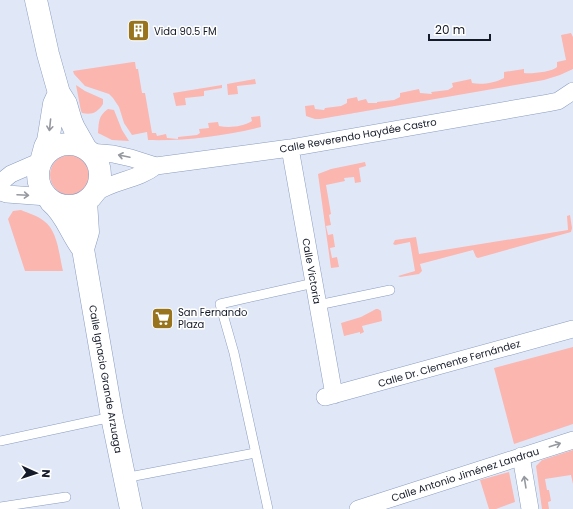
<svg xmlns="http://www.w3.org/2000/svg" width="573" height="509" font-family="Poppins,sans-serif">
<rect width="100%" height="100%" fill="#e0e8f8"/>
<path fill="#fbb6b0" d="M571 33 573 37V69L560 75 544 80 320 119H315L306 116 305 106 314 105 315 109 324 110 325 108 341 106 347 103V99L357 97 358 101 366 99 368 103H377V102L394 100 400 97V93L419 89 420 93 432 94 431 92 448 90 453 87 452 83 471 79 472 83C481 85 495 83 504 78V72L524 69V73C531 74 552 72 557 67V62L566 60 561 35Z
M133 62H135L136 69H138L142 93H145L152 133H156L157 136 166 134 167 138 178 139V137L197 135 200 133 199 129 209 128 208 123 218 122 219 126C229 128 242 127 252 121L251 117 260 116 261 127C224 136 186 141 148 140L147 132 132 135 124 123 119 107 113 98 109 94 85 86 74 74 73 71Z
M255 79 256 84 237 86 238 94 228 95 227 84Z
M76 85 85 91 103 99V104C97 113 92 115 82 113L81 111Z
M222 85V88L204 91V96L185 98 186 105 176 106 173 93Z
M108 109 114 110 122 130 129 141 112 140 98 133C99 122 98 116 108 109Z
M50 175a20 20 0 1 1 40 0a20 20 0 1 1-40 0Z
M365 162 366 166 359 168 361 182 355 183 354 177 344 178 345 181 326 185 331 214 329 215 331 225 326 226 328 235 333 234 335 247 330 248 332 258 337 257 339 267 331 268 318 174 331 169Z
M21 210C28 213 38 216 44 221 58 231 59 255 63 271H25L8 219 13 211Z
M570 215 572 228 571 232 478 258 476 257 473 250 420 264 422 271 419 274 400 277 398 276 415 271 410 242 395 245 393 244 395 240 416 237 419 254 568 230 567 216Z
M376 309H378L381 311 382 321 362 326 364 332 360 334V332L344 336 341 323 361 317Z
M573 347V424L514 444 494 368Z
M573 450V484L571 475 545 479 547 490H549L551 501 548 502 549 509H542L536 466 542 460Z
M509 472 515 502 496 509H489L480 480Z"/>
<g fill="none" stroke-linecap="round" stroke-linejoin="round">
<defs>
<path id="service" d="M318 305 390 290
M0 441 112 417
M124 478 255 453
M0 507 66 497
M268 509 234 353 220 304 314 283"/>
<path id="minor" d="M290 148 334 395
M89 152 113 154 131 158 156 166 290 148 548 103 558 101 573 91
M0 183 11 174 41 161
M0 192 7 194 47 197
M95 193C114 180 138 180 156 166
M325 397 573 329
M521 456 530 509
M358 509 573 440"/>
<path id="tertiary" d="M36 0 48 54 59 93 66 104 71 121 74 128 86 149
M38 175a31 31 0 1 1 62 0a31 31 0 1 1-62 0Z
M42 158 45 147 48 141 54 104 59 93
M86 201 88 232 83 249 112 417 131 509
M51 202C66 214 71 234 83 249"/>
</defs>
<use href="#service" stroke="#8a9cc0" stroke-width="10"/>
<use href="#minor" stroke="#8a9cc0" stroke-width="18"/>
<use href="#tertiary" stroke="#8a9cc0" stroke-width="23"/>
<use href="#service" stroke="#fff" stroke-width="9"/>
<use href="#minor" stroke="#fff" stroke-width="17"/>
<use href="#tertiary" stroke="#fff" stroke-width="22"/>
</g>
<defs><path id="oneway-shaft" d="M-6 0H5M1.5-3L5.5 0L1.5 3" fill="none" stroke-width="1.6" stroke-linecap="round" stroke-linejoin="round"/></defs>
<g stroke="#95989e">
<use href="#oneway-shaft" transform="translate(50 125) rotate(96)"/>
<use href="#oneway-shaft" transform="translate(124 156) rotate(-168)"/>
<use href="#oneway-shaft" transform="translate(23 195) rotate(3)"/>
<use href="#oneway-shaft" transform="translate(555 445) rotate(-18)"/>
<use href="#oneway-shaft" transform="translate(525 482) rotate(-99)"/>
</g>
<defs>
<symbol id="building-square" viewBox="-11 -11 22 22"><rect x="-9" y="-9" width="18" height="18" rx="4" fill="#97741d" stroke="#fff"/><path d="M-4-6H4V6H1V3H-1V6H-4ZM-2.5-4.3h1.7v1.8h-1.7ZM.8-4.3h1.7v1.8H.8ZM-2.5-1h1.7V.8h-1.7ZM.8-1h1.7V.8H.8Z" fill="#fff"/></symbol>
<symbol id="supermarket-square" viewBox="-11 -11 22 22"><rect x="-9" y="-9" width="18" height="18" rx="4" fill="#97741d" stroke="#fff"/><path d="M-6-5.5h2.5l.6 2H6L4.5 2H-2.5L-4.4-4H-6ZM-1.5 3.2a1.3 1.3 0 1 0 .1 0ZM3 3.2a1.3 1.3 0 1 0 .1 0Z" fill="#fff"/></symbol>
</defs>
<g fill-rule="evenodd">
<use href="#building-square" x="126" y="18" width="25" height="25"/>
<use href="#supermarket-square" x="150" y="306" width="25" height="25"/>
</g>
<g text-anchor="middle" stroke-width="3" stroke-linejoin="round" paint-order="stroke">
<g font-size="10" fill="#141a28" stroke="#fff" text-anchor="start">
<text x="154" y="35">Vida 90.5 FM</text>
<text x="178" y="316">San Fernando<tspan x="178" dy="12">Plaza</tspan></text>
</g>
<g font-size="10" fill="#141a28" stroke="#fff">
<text transform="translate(358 135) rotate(-10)" y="4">Calle Reverendo Haydée Castro</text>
<text transform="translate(312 271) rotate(80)" y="4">Calle Victoria</text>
<text transform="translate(449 363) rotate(-16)" y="4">Calle Dr. Clemente Fernández</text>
<text transform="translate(106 379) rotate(80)" y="4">Calle Ignacio Grande Arzuaga</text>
<text transform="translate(465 474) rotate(-18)" y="4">Calle Antonio Jiménez Landrau</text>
</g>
</g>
<g transform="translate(36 473) rotate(93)" stroke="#ffffff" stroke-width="3" paint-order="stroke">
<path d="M0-3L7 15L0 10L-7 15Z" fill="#141a28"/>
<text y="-6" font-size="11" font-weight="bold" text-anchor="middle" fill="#141a28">N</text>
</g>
<path d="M429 34v6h61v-6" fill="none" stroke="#141a28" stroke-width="2"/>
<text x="435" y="34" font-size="12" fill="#141a28" stroke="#ffffff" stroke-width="3" paint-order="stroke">20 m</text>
</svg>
